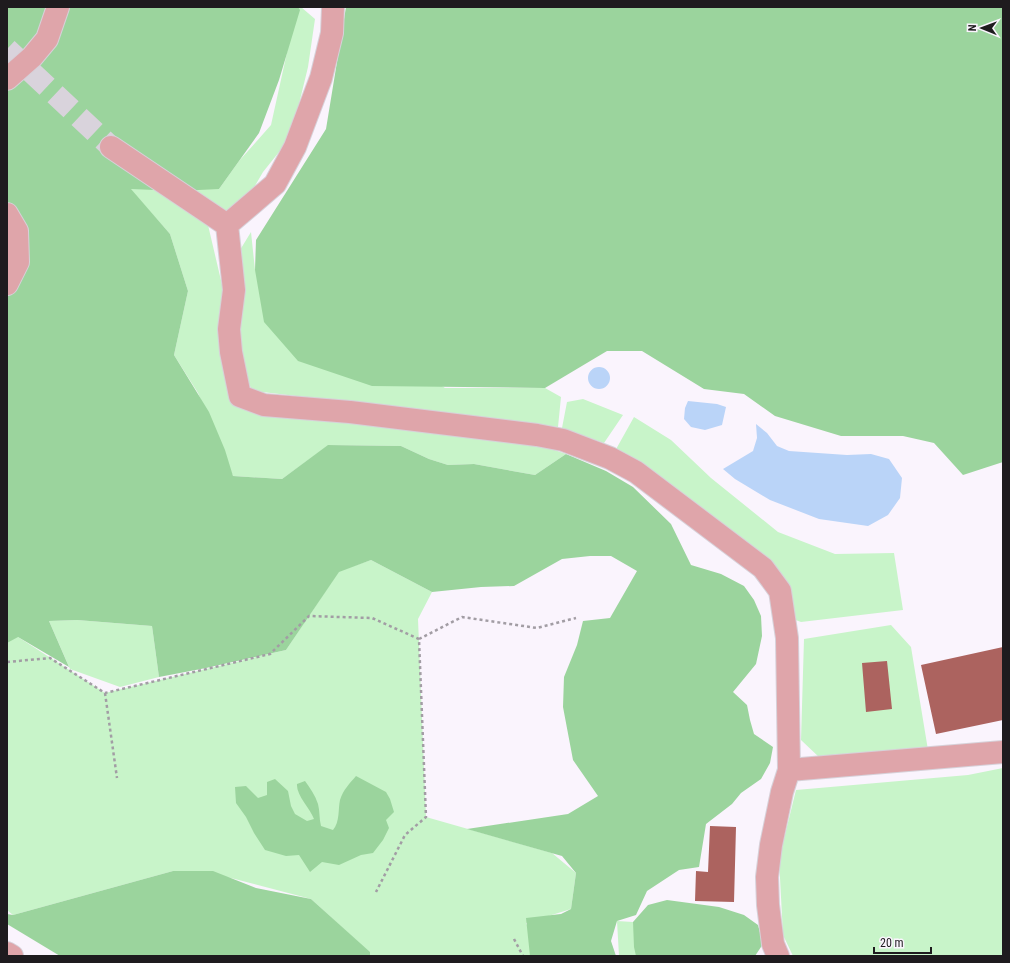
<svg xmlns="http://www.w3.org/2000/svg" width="1010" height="963" font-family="'Roboto Condensed',sans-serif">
<rect width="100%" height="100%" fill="#faf4fd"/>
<path fill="#c8f4c9" d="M297 7H301L315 19 308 67 291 137 263 172 252 191 208 225 223 289 233 403 540 445 566 454 535 475 474 464 448 465 429 459 401 446 329 445 282 479 233 476 198 393 174 355 188 291 170 234 130 189H219L239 161 271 125Z
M251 232 255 270 445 388H545L561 397 558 427 253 391 245 378 238 341 240 250Z
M583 399 623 415 604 443 562 428 567 402Z
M634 417 671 440 711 478 778 532 835 554 894 553 903 610 801 622 793 619 779 589 615 451Z
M371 560 432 592 418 619 426 817 552 853 576 873 571 909 526 923 541 956H370L369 952 311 899 231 878 173 871 13 915 7 910V637H18L105 693 286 650 339 571Z
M77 620 152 626 159 677 120 687 70 669 49 621Z
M891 625 911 647 928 750 820 758 801 740 804 639Z
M1003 768V956H793L783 935 779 859 796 790 968 775Z
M617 921 633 922 640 956H619Z"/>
<path fill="#9bd49d" d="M7 7H298L300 10 279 80 259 133 219 189 178 191 131 189 170 234 188 291 174 355 209 412 225 450 233 476 282 479 328 445 401 446 429 459 448 465 474 464 535 475 566 454 606 471 633 487 671 524 691 565 721 574 744 586 754 600 761 616 762 636 756 664 733 692 747 705 750 720 754 734 773 747 770 763 761 779 741 793 732 804 706 824 699 867 679 870 647 891 636 915 617 921 611 941 616 956H530L526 918 561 914 571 909 576 873 562 856 467 829 568 814 598 796 573 760 563 707 564 677 577 645 583 621 610 618 637 571 611 556H590L562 559 514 586 481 587 432 592 371 560 339 572 286 650 206 668 159 677 152 626 77 620 49 621 69 667 18 637 7 643Z
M346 7H1003V462L963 475 934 443 903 436H841L775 416 744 394 704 389 642 351H607L545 388 372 386 298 361 264 322 255 270 256 240 326 129Z
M356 776 386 792 390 799 394 812 386 820 389 828 383 840 373 853 361 855 339 865 322 862 310 872 299 855 286 856 265 850 254 833 246 817 236 803 235 787 246 786 258 798 267 795V782L275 779 288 791 291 806 295 814 307 821 314 819C310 808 296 795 297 784L305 781C310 788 315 795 318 804 320 811 319 819 321 826L333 830C340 822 338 809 340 800 343 790 350 783 356 776Z
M173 871H213L256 888 311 899 370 952V956H60L7 924V914L13 915Z
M667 900 719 907 744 915 758 925 763 944 755 956H636L634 947 633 922 648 905Z"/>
<path fill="#bad4f8" d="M588 378a11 11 0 1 1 22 0a11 11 0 1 1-22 0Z
M688 401 717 404 726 407 722 425 705 430 691 427 684 419 685 408Z
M756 424 767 433 777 446 789 451 847 455 871 454 889 459 902 478 900 498 888 515 868 526 819 519 770 500 735 479 723 469 753 451 757 438Z"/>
<path fill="#ac635f" d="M1003 647V720L936 734 921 665Z
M887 661 892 709 866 712 862 663Z
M710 826 736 827 734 902 695 901 696 871 708 872Z"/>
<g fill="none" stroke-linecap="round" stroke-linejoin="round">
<path stroke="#d9d3dc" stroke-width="22" stroke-dasharray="22 11" stroke-linecap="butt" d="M7 49 111 147"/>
<defs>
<path id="minor" d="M7 79 32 57 47 39 58 7
M111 147 227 225
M7 214 17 231 18 262 7 284
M227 225 234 290 229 329 231 352 240 396 264 405 350 412 537 435 563 440 610 458 636 472 763 568 780 591 787 638 789 770 782 792 771 845 767 877 768 905 773 944 778 956
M227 225 275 184 295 147 321 78 332 33 333 7
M789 770 1003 752
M7 953 12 956"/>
</defs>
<use href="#minor" stroke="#d7d1d9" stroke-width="24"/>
<path stroke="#a29da4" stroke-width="2.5" stroke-dasharray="3 3" stroke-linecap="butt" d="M419 639 462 617 537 628 576 618
M7 662 50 658 105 693 270 654 309 616 372 618 419 639 426 817 405 835 376 892
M105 693 117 778
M514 939 523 956"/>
<use href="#minor" stroke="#dfa5aa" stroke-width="22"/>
</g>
<rect width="1010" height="963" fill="none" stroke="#1e1b1e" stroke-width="16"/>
<g transform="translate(982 28) rotate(271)" stroke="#faf4fd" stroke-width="3" paint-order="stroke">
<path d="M0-3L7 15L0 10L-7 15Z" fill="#1e1b1e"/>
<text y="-6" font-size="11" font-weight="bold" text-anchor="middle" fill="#1e1b1e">N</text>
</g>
<path d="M874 947v6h57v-6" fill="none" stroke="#1e1b1e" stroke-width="2"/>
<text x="880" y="947" font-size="12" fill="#1e1b1e" stroke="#faf4fd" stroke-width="3" paint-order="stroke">20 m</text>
</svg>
